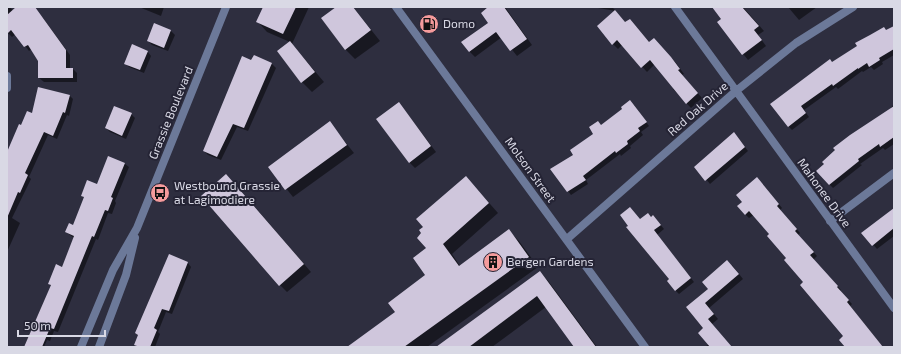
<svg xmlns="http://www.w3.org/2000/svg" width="901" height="354" font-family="'Exo 2',sans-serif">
<rect width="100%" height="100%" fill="#2e2e3f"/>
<path fill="#0007" d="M7 7H10L13 11 18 7H28L43 18 70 55V69H73L77 73V82H44L39 78V61L32 49 29 51 16 34 12 37 7 32Z
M139 7H164L161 16Z
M264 7H309L292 44 324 82 312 92 302 82 290 42 267 32 258 22Z
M338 7H353L380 41 355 59 346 50 322 19Z
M490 7H505L532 45 517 56 502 37 475 57 469 51 489 23Z
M597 7H612L616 11 598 8Z
M715 7H743L764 31 758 35 766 46 748 60 718 22 722 19Z
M788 7H817L799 20Z
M626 23 650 43 654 40 676 63 684 74 682 75 702 98 691 108 673 89 675 87 655 64 647 72 622 45 618 49 613 44Z
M155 24 171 31 175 35 168 51 152 45 148 41Z
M894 27V55L882 62 883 64 874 70 871 67 863 72 862 71 838 89 836 87 804 110 809 117 792 130 788 126 772 106 832 63Z
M148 52 151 56 144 73 129 67 125 63Z
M254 56 272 64 276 68 248 131 237 127 221 160 208 155 204 151Z
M69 95 73 99 69 116 67 115 57 139 48 135 29 177 31 179 12 218 20 223 7 252V153L22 126 32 115Z
M399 103 436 152 415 168 409 162Z
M894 104V144L885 150 883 148 860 164 862 165 833 188 829 184Z
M634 105 649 126 641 132 643 135 630 146 631 148 621 156 620 154 586 180 588 184 571 195 552 170 575 155 601 126Z
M131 114 135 118 126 139 110 132 106 128Z
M330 123 354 153 293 197 269 167Z
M737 137 748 151 710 184 696 167Z
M109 157 125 164 129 167 115 201 116 203 112 214 108 213 98 240 96 239 58 332 54 331 50 341 47 340 44 347H24L51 286 49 283 62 268 74 238 66 232 74 226 85 198 82 196 97 186Z
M761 182 782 208 780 210 800 233 798 235 817 256 813 260 841 290 840 291 852 304 850 306 883 347H846L845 336 771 234 754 215 749 218 738 207Z
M234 183 311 272 287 292 280 285Z
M475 187 498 213 452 254 460 266 509 231 519 241 538 267 427 347H348L396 313 427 276V248L423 234Z
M894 210V236L877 249 863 233Z
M653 216 664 229 657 235 694 282 679 294 676 291 640 220Z
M188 263 191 267 172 314 166 312 158 332 160 334 155 347H138L135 344 139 336 136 333Z
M732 265 743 279 709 308 718 319 712 324 731 347H705L709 344 705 328 688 307 709 289Z
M540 272 549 282 597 347H576L546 307 492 347H438Z"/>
<path fill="#cfc6dc" d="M16 7H35L66 50V68H73V78H38V61L28 45 24 47 11 30 7 34V15Z
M263 7H296L283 34 256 22Z
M336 7H353L371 30 345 50 321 18Z
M488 7H504L527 39 510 51 496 32 469 52 461 42 488 23 481 13Z
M712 7H742L759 26 754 30 762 40 742 55 717 22 721 19Z
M615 10 625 22 630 19 649 42 654 38 671 57 680 69 678 70 698 93 686 104 650 60 641 68 617 40 612 45 597 26Z
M154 23 171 30 164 48 147 41Z
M894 26V49L879 58 880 60 869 67 867 63 858 69V68L833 86 832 84 801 106 806 113 788 127 770 104 830 59 832 62 857 46 855 43 870 35 884 27 886 30Z
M290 41 315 72 301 83 277 51Z
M132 44 148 51 140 70 124 64Z
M254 55 272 63 244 128 233 124 217 157 203 151 242 56 251 60Z
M38 87 70 95 65 113 63 112 53 136 44 132 25 173 28 175 20 193 18 192 7 218V152L19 124 21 125 27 111 32 113Z
M630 100 647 122 638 128 640 131 627 141 628 144 616 153 615 151 583 176 586 180 567 192 550 169 573 155 570 150 593 134 589 127 598 121 601 125 622 109 621 107Z
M399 102 431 146 409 163 376 119Z
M114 106 132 113 122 136 105 128Z
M894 106V137L880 147 879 144 858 159 859 161 829 185 816 171 824 164 822 162 835 150 833 148 850 135Z
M330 121 347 145 285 190 268 167Z
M734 132 745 147 705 181 694 167Z
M108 156 125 163 111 197 113 198 108 211 105 210 94 237 92 236 54 329 50 328 42 347H24L51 285 48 284 56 264 62 267 74 236 65 232 69 223 73 225 84 197 81 196 87 180 97 184Z
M226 174 304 264 279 286 201 196Z
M466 176 489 203 443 244 459 266 509 229 529 257 404 347H347L395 312 388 303 425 275 413 258 426 248 417 238 421 233 419 230 423 227 416 219Z
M757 177 779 204 777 206 797 229 795 231 814 252 810 255 838 286 837 287 849 300 847 302 883 347H845L839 340 843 336 800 285 803 282 784 260 786 258 767 236 769 234 749 211 745 215 737 206 742 202 736 195Z
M630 207 640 219 648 213 651 217 653 215 661 225 654 230 691 278 675 291 667 281 669 279 626 227 628 226 620 215Z
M894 208V228L872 246 861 233Z
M169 254 188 262 169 311 162 309 154 328 157 330 150 347H140L134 345 138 335 135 333Z
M727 260 739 274 705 303 714 314 708 319 732 347H710L698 333 703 328 686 307 708 289 702 282Z
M540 271 596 347H574L537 296 469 347H436Z"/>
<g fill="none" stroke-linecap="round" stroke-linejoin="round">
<path stroke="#6c7999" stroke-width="8" d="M396 7 645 347
M675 7 894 308
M7 76V88
M830 221 894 173
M567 239 736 91 796 43 853 7"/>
<path stroke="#6c7999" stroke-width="8" d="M81 347 113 270 137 228 226 7
M99 347 126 275 135 238"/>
</g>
<defs>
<symbol id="fuel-disc" viewBox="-11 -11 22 22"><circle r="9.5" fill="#f59b9c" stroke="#252435"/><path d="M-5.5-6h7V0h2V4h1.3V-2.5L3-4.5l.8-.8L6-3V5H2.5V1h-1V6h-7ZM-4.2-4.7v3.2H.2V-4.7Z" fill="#111"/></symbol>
<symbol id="bus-disc" viewBox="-11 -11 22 22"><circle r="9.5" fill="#f59b9c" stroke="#252435"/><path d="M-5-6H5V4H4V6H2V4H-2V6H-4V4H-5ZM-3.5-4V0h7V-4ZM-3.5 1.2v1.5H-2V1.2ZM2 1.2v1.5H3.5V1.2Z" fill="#111"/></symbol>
<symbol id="building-disc" viewBox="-11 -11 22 22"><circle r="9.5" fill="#f59b9c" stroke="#252435"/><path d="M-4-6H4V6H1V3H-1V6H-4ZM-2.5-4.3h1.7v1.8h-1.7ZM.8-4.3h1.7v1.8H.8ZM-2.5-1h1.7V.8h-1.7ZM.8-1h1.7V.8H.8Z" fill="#111"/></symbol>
</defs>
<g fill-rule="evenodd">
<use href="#fuel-disc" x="418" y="13" width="22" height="22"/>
<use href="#bus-disc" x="149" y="182" width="22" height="22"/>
<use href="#building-disc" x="482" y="251" width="22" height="22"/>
</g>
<g text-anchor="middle" stroke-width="4" stroke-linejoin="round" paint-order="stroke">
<g font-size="12" fill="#d9d9e5" stroke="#252435" text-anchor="start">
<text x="443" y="28">Domo</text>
<text x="174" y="190">Westbound Grassie<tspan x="174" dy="14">at Lagimodiere</tspan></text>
<text x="507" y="266">Bergen Gardens</text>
</g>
<g font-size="12" fill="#d9d9e5" stroke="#252435">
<text transform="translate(698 109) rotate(-41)" y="4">Red Oak Drive</text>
<text transform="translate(171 113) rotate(-68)" y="4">Grassie Boulevard</text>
<text transform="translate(530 170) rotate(54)" y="4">Molson Street</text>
<text transform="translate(824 193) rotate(54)" y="4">Mahonee Drive</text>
</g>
</g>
<rect width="901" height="354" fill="none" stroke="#d9d9e5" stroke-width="16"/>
<path d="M18 330v6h87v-6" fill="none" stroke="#d9d9e5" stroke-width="2"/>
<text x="24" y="330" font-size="12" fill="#d9d9e5" stroke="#252435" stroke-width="3" paint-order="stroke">50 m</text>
</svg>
